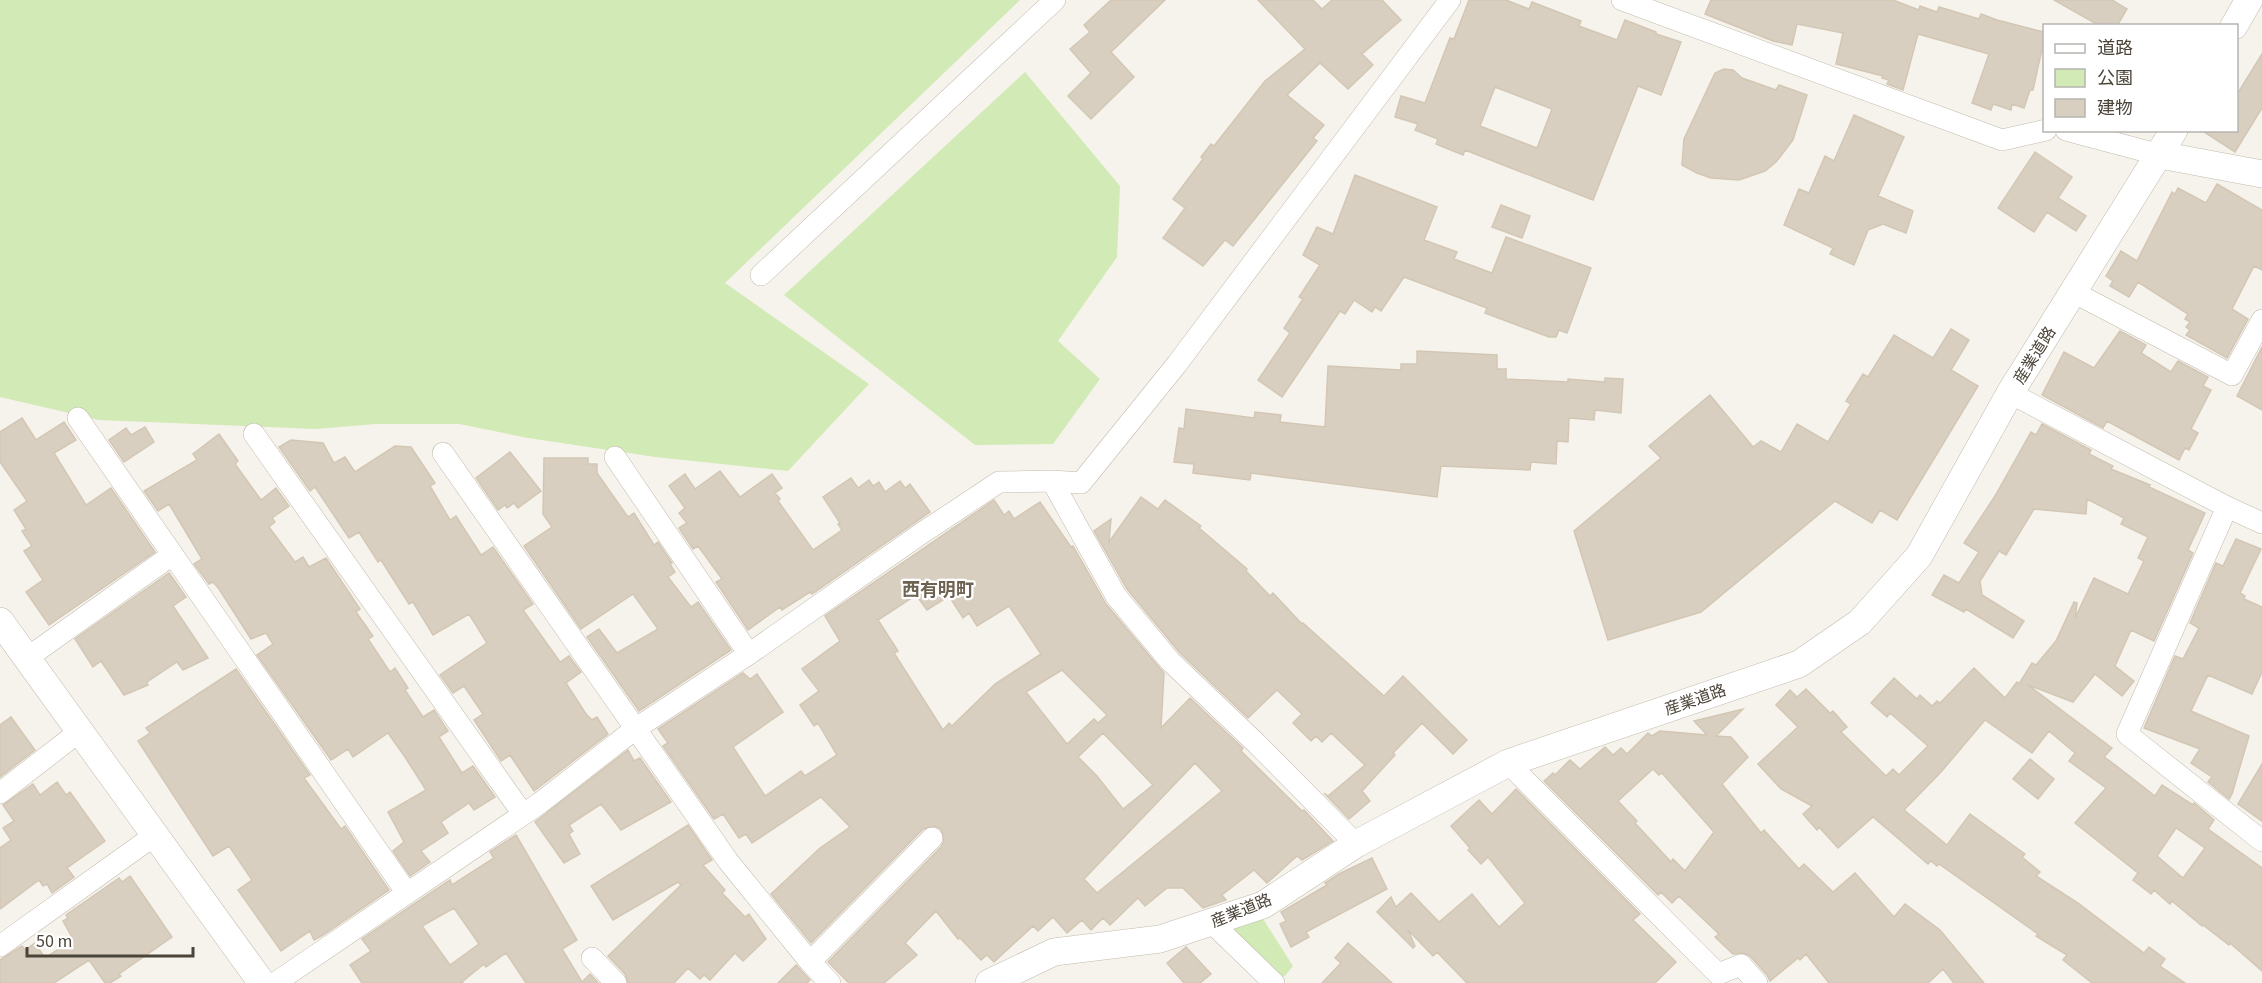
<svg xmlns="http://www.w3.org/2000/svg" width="2262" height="983" font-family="'Source Sans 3','Noto Sans JP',sans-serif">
<rect width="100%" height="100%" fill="#f6f3ec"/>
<path fill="#d2eab5" d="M0 0H1020L725 283 869 384 788 471 655 457 528 438 459 424H376L316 429 99 420 0 397Z
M1025 72 1120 186 1117 257 1058 341 1100 379 1053 444 975 445 784 295Z
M1260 914 1293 966 1285 976 1274 977 1232 929Z"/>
<path fill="#d8cfc1" stroke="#d3c7b4" stroke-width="1.5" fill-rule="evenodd" d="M1111 0H1165L1111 52 1134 77 1091 119 1068 96 1091 73 1070 49 1090 32 1084 25Z
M1258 0H1313L1322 9 1332 0H1382L1401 20 1362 54 1373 65 1348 89 1320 63 1287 95 1324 125 1313 138 1317 141 1233 246 1225 240 1203 266 1163 238 1185 208 1173 199 1203 159 1201 157 1211 144 1214 146 1265 81 1305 49Z
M1469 0H1506L1529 9 1532 2 1581 21 1579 26 1617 40 1625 20 1656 32V34L1681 42 1661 95 1638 86 1593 200 1465 150 1463 155 1436 144 1438 139 1415 130 1418 124 1395 117 1401 96 1425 103 1450 38 1454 39ZM1495 87 1552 109 1537 148 1480 126Z
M1711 0H1893L1919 10 1920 6 1937 12 1939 7 1979 19 1981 14 1997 20 2044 32V40L2033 90H2030L2024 108 2012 104 2011 110 1993 104 1991 110 1972 103 1989 54 1918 34 1903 90 1887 84 1889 80 1882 78 1883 76 1836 64 1843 33 1797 24 1792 45 1773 41 1705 14Z
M2054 0H2112L2127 9 2117 26H2100Z
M2262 54V108L2235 152 2201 130H2236V96Z
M1724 69 1733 70 1742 78 1776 90 1779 85 1807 95 1793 140 1776 162 1765 171 1739 180 1711 178 1697 173 1682 165 1684 139 1715 73Z
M1854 115 1904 137 1878 196 1913 211 1906 233 1883 224 1868 230 1854 265 1830 254 1833 248 1784 225 1799 189 1809 193 1825 156 1834 161Z
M2035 152 2072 177 2058 198 2086 216 2076 231 2047 212 2034 232 1998 208Z
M1355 175 1437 207 1424 240 1457 252 1454 259 1492 273 1506 237 1591 268 1567 333 1559 330 1556 337H1549L1485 313 1487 308 1404 277 1381 311 1375 307 1372 312 1354 300 1345 314 1340 311 1282 397 1258 380 1290 333 1284 328 1303 299 1299 297 1320 265 1303 255 1317 227 1333 234Z
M2217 184 2262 210V270L2254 266 2232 309 2248 319 2227 358 2186 335 2190 330 2186 327 2190 322 2185 319 2188 314 2138 282 2129 297 2110 286 2113 281 2106 276 2121 251 2137 261 2172 192 2175 194 2178 188 2206 203Z
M1501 205 1530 216 1522 238 1492 227Z
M1951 329 1969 340 1951 370 1978 386 1897 520 1880 510 1872 523 1835 501 1701 612 1608 640 1574 531 1661 458 1649 446 1710 395 1753 447 1761 441 1781 452 1797 424 1828 442 1851 404 1846 401 1863 374 1868 377 1894 335 1933 358Z
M2120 331 2146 345 2141 353 2171 372 2178 361 2208 377 2203 386 2211 390 2191 429 2198 433 2189 450 2185 448 2179 460 2107 421 2103 428 2042 395 2064 352 2094 368Z
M2262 347V410L2237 396Z
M1417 351 1497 355V369H1506V379L1568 382V379L1605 382V378L1623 379 1621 413 1595 410 1594 420 1569 418 1568 442 1557 441 1556 464 1531 462 1530 470 1441 466 1437 497 1251 473 1250 480 1193 473 1194 464 1174 462 1179 428 1184 429 1186 409 1254 418 1255 412 1281 415 1280 422 1325 427 1328 366 1401 370V364H1417Z
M22 418 36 440 64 422 76 440 54 453 86 505 111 488 155 552 49 625 26 592 43 580 24 551 32 546 22 531 26 529 14 510 27 501 0 462V432Z
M2042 424 2091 450 2089 454 2113 466 2111 469 2150 485 2149 487 2205 513 2188 550 2193 553 2154 641 2131 630 2115 666 2134 681 2122 696 2095 674 2073 702 2028 685 2112 748 2104 757 2110 761 2155 796 2162 785 2193 805 2194 803 2214 820 2208 829 2262 868V971L2230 943 2229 945 2203 925 2202 926 2172 901 2170 904 2154 890 2151 894 2133 880 2138 873 2075 823 2106 788 2069 761 2075 753 2049 731 2032 753 1985 720 1941 772 1904 810 1947 845 1970 814 2025 854 2022 857 2040 872 2036 876 2078 903 2144 953 2149 947 2165 959 2160 966 2185 983H2092L2063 960 2067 955 2036 936 2038 934 1939 864 1937 866 1931 861 1928 864 1873 817 1838 848 1819 827 1817 830 1803 814 1812 806 1781 789 1758 764 1798 727 1776 705 1790 690 1797 697 1806 689 1830 713 1833 711 1847 727 1841 732 1886 776 1893 769 1899 775 1928 746 1890 713 1887 717 1871 703 1894 678 1917 699 1920 695 1932 706 1937 701 1940 703 1974 668 2005 698 2017 682 2019 684 2032 663 2036 665 2056 641 2074 602 2077 603 2075 618 2094 578 2128 594 2144 561 2138 558 2148 537 2121 524 2124 518 2087 499 2086 514 2034 509 2006 555 1999 551 1980 581 1982 595 2024 621 2013 638 1966 609 1964 612 1932 595 1944 575 1959 583 1979 552 1964 543 1995 496 2031 432 2036 435ZM2176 828 2205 848 2183 878 2157 856Z
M145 427 154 442 124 462 109 440 126 428 131 435Z
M219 434 238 461 235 464 261 500 276 488 289 506 272 518 275 522 269 527 295 562 303 557 309 567 326 558 360 609 356 612 373 636 368 639 390 672 395 668 408 688 405 690 423 717 434 710 448 731 439 737 462 773 473 766 495 797 474 810 469 803 441 822 448 833 421 851 430 862 410 876 393 851 404 842 388 812 426 790 405 757 388 733 353 757 348 749 331 760 257 655 273 644 266 633 251 639 219 589 213 582 209 584 194 564 202 559 169 504 158 511 144 491 197 460 193 454Z
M291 440 323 443 334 463 345 457 355 472 395 446 411 447 435 483 430 486 450 520 456 516 481 555 493 547 533 604 523 610 560 662 569 656 581 672 566 683 586 714 592 720 597 717 608 734 534 791 510 755 501 761 474 720 483 714 464 686 453 693 440 675 487 643 469 614 433 635 413 602 409 604 381 560 378 562 359 532 349 538 315 487 310 491 279 447Z
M510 452 541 491 518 508 514 503 507 508 505 505 498 510 476 478Z
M544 458H588V464H597V473L628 517 634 513 654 545 658 542 672 563 670 564 675 572 668 577 691 607 698 602 731 650 639 711 587 637 599 629 617 653 658 629 633 594 581 629 524 546 552 527 543 514Z
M720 471 740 497 772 474 782 488 775 493 780 499 778 501 813 550 842 530 838 524 840 523 823 497 851 478 858 488 869 480 873 486 879 482 885 492 900 481 905 488 910 484 930 512 812 594 810 592 782 610 780 607 748 630 716 582 722 579 698 546 693 549 679 528 687 523 679 513 685 508 669 486 685 474 695 489Z
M1141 497 1158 509 1165 500 1201 526 1199 528 1247 569 1246 571 1270 596 1273 593 1302 624 1303 623 1384 696 1403 676 1467 740 1453 754 1422 723 1393 753 1395 755 1362 791 1370 801 1349 819 1324 793 1328 796 1365 765 1331 733 1322 742 1316 736 1311 741 1293 723 1302 714 1277 690 1248 718 1179 652 1127 589 1094 531 1111 519 1109 542Z
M994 500 1004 515 1009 511 1014 519 1040 502 1071 547 1073 546 1106 604 1164 673 1161 728 1190 698 1243 748 1241 751 1302 811 1304 810 1333 841 1302 860 1297 856 1267 883 1254 870 1222 895 1226 900 1203 908 1183 888H1167L1145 906 1138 898 1110 925 1103 918 1091 930 1082 920 1067 933 1053 917 1038 931 1033 926 994 962 987 955 981 960 960 938 958 939 936 911 905 943 917 955 884 983H849L828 962 941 847 944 841 941 829 935 826 923 829 811 943 771 894 820 848 850 827 821 797 752 843 746 834 739 838 723 814 714 819 663 746 668 743 658 729 743 673 750 679 757 674 783 712 733 747 765 796 801 771 805 776 837 755 818 723 814 726 800 705 819 691 802 669 840 641 825 616ZM916 595 927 610 949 596 963 618 969 613 977 626 1009 606 1041 654 995 684 952 726 949 723 943 730 894 653 898 651 878 620ZM1062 670 1107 715 1098 723 1094 719 1067 744 1026 692ZM1103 733 1153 785 1123 809 1097 776 1078 757ZM1195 763 1222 791 1097 893 1084 879Z
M2236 539 2261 549 2240 593 2245 596 2244 599 2262 607V672L2252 694 2208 675 2191 711 2249 736 2232 794 2229 799 2208 782 2212 777 2191 763 2200 749 2144 728 2175 656 2183 659 2199 628 2190 623 2216 563 2223 566Z
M169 573 186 597 173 606 208 658 183 670 177 662 147 682 148 685 124 695 101 661 93 667 75 639Z
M236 669 310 775 304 778 341 829 345 826 389 890 323 935 314 940 310 931 281 951 238 890 252 880 229 846 213 856 138 741 150 733 146 728Z
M1743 709 1716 736 1731 737 1748 757 1722 784 1761 833 1764 830 1799 869 1804 864 1833 892 1855 873 1894 917 1905 904 1940 930 1984 983H1954L1943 969 1928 983H1829L1806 954 1800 960 1798 958 1770 981 1767 975 1750 956 1743 953 1733 954 1715 937 1719 934 1679 896 1672 903 1661 892 1658 895 1544 781 1553 773 1555 775 1570 760 1580 769 1605 747 1613 755 1621 748 1627 754 1648 733 1652 736 1660 731 1707 735 1694 721ZM1653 769 1659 775 1662 773 1714 832 1685 871 1673 859 1671 862 1635 823 1637 821 1618 801Z
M11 717 35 750 0 777V725Z
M628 750 634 761 640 758 671 802 621 830 601 804 569 825 573 831 569 834 580 854 564 863 535 822Z
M2030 759 2054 779 2038 799 2013 779Z
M2262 764V821L2238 804Z
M57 782 66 795 70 792 105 841 67 868 74 877 52 893 47 884 43 886 39 880 0 909V848L11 840 3 828 14 821 3 805 33 784 40 795Z
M1516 789 1640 914 1633 920 1676 962 1655 983H1467L1437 952 1433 956 1408 930 1415 946 1413 948 1377 912 1391 897 1396 907 1411 893 1439 922 1472 894 1499 927 1525 903 1488 857 1481 864 1468 850 1470 848 1451 826 1479 800 1492 814Z
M688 825 712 860 703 865 725 890 722 893 745 917 749 914 766 939 743 961 735 953 710 980 704 975 700 979 688 968 674 983H628L625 974 608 956 681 885 678 882 613 920 591 886Z
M516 835 577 940 562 949 582 982 590 974 598 983H526L506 953 486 967 484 964 462 982 463 983H362L350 965 371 951 362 939 450 880 452 885 494 858 490 852ZM454 908 479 944 450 965 422 926Z
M1372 858 1387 889 1306 932 1309 937 1291 947 1280 924 1286 921 1281 912 1327 885 1325 883 1339 874Z
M130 876 172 937 119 974 121 976 110 983H105L89 960 54 983H0V960L22 946 25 950 35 943 45 958 73 939 63 921 68 918 66 915 119 878 122 882Z
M1348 943 1392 983H1322L1341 963 1335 958Z
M1186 947 1211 974 1200 983H1184L1167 963Z
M796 965 810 980 807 983H778Z"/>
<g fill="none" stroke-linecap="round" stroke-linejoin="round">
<defs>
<path id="minor" d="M1622 0 2002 140 2046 130
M2066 130 2160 155
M761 275 1055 0
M2073 292 2232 375 2262 320
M2010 393 2227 507 2262 523
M78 418 407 893
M254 434 523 814
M443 453 728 861 810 962 830 983
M615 457 749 654
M1052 481 1116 596 1170 661 1257 744 1356 844
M2227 507 2127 734 2262 841
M27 658 172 555
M1508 763 1718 974 1741 965 1757 983
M0 793 80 731
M1211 922 1274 983
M0 946 155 835
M592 958 616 983
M810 962 932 838
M275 983 540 803 635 729 749 654 922 533 999 482 1052 481 1081 483 1177 364 1450 0"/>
<path id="tertiary" d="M2234 26 2249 0
M2160 155 2262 174
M0 621 262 983
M989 983 1054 952 1160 939 1263 905 1356 844 1508 763 1799 664 1860 622 1919 556 2010 393 2174 130"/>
</defs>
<use href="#minor" stroke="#c2bbae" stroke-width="22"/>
<use href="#tertiary" stroke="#c2bbae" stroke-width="28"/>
<use href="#minor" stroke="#fff" stroke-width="21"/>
<use href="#tertiary" stroke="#fff" stroke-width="27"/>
</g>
<g text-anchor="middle" stroke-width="4.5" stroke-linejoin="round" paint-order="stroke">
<g font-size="16" fill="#4b4439" stroke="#fff">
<text transform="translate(2034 355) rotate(-58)" y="6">産業道路</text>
<text transform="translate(1695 699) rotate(-19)" y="6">産業道路</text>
<text transform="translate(1241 910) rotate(-22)" y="6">産業道路</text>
</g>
<g font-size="18" font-weight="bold" fill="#6e6250" stroke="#fff">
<text x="938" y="596">西有明町</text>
</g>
</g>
<rect x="2043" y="24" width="195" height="108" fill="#ffffff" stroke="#b7b4b0" stroke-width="1.5"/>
<rect x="2055" y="44" width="30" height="9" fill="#ffffff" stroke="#b7b4b0" stroke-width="1.5"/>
<text x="2097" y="54" font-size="18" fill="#4b4439">道路</text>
<rect x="2055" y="69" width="30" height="18" fill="#d2eab5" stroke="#b7b4b0" stroke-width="1.5"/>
<text x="2097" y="84" font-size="18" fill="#4b4439">公園</text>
<rect x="2055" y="99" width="30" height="18" fill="#d8cfc1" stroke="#b7b4b0" stroke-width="1.5"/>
<text x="2097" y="114" font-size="18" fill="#4b4439">建物</text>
<path d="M27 947v9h166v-9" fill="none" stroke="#4b4439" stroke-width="3"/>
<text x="36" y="947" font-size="18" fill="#4b4439" stroke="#ffffff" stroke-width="4.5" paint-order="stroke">50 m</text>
</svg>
